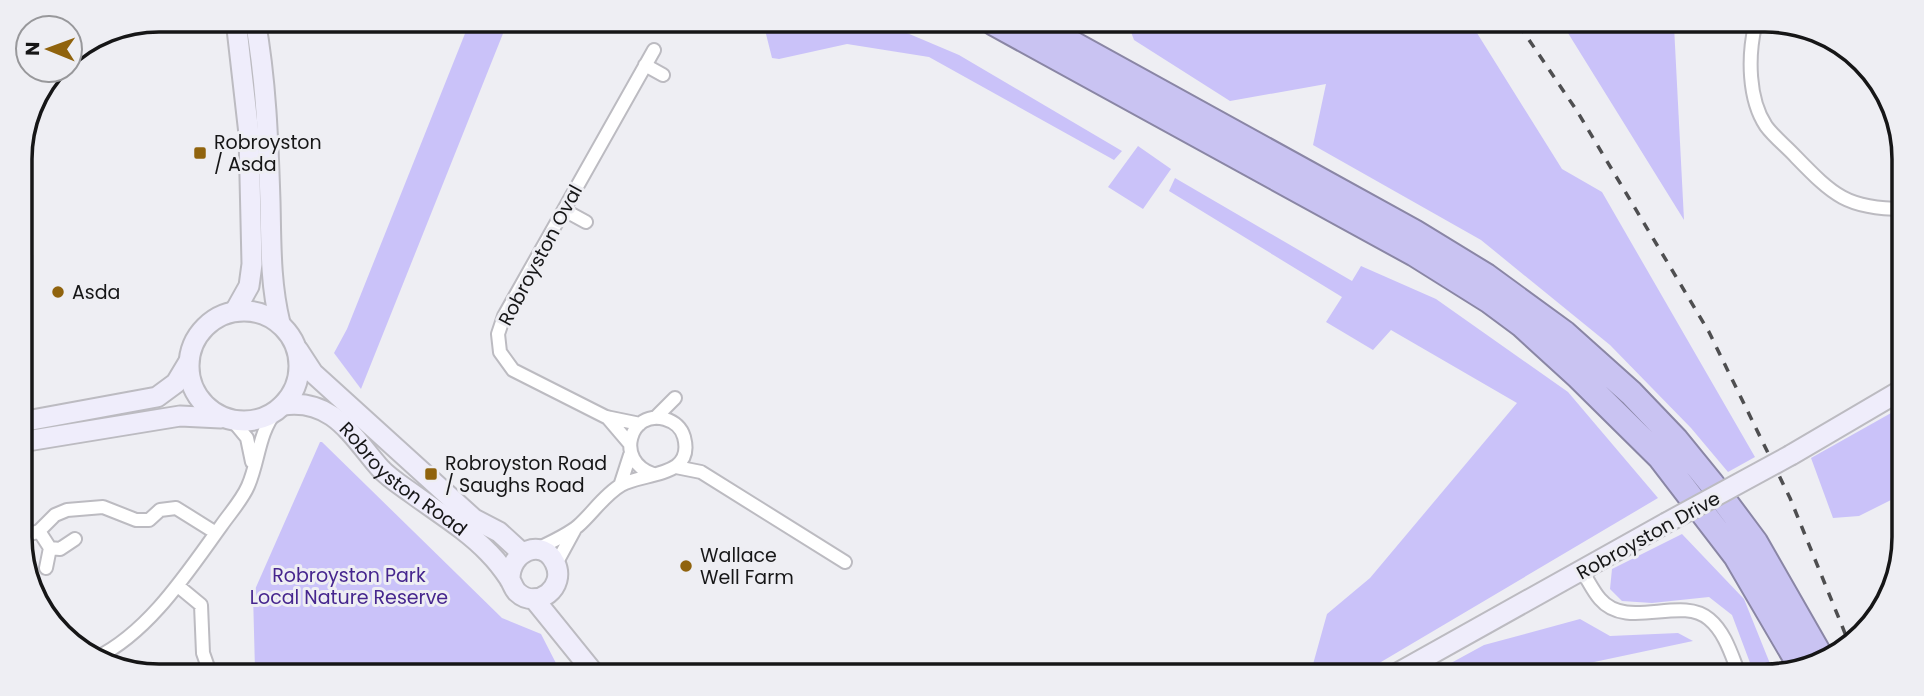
<svg xmlns="http://www.w3.org/2000/svg" width="1924" height="696" font-family="Poppins,sans-serif">
<rect width="100%" height="100%" fill="#eeeef3"/>
<path fill="#cac2f9" d="M470 21H508L361 389 334 353 347 329Z
M763 22H881L959 55 1122 151 1114 160 929 57 847 44 779 59 772 58Z
M1128 24 1472 25 1562 169 1602 192 1755 457 1728 472 1691 428 1610 345 1481 240 1313 145 1326 84 1230 101 1134 40Z
M1563 25 1674 26 1684 220Z
M1138 146 1171 169 1143 209 1108 187Z
M1175 178 1352 281 1361 266 1436 299 1568 392 1658 498 1359 675H1310L1327 614 1370 578 1517 403 1391 330 1373 350 1326 322 1342 297 1169 191Z
M1900 408 1899 496 1859 516 1833 518 1811 458Z
M320 442H322L502 618 541 634 560 671 255 670 253 594Z
M1682 534 1744 599 1775 676H1755L1732 615 1709 597 1652 603 1622 601 1610 589 1612 569Z
M1580 619 1610 636 1678 633 1693 641 1533 675H1429L1484 645Z"/>
<g fill="none" stroke-linecap="round" stroke-linejoin="round">
<defs>
<path id="street" d="M1755 26C1748 56 1748 99 1766 126 1774 137 1787 147 1796 157 1833 195 1847 209 1903 209
M645 65 663 75
M564 210 586 222
M607 417 630 444
M655 418 675 398
M233 421 247 438 252 462
M640 424 606 417 513 370 500 352 498 334 504 316 654 50
M676 467 701 472 845 562
M620 486 630 455
M39 531 50 548 60 549 75 539
M22 537 39 531 55 515 67 510 103 507 136 520H149L160 510 176 508 216 533
M535 550C549 543 566 536 578 526 592 514 604 495 621 485 644 472 695 478 684 437 681 427 675 422 665 419 630 409 614 461 653 474
M556 564 575 529
M46 568 50 548
M1582 571C1588 580 1593 591 1600 599 1627 631 1681 595 1709 619 1726 633 1732 657 1740 676
M178 586 201 605 203 653 209 670
M96 658C149 632 187 573 221 526 230 513 242 500 248 486 259 461 258 434 276 411"/>
<g id="secondary">
<path d="M255 20C266 80 268 140 270 201 271 241 270 283 280 323"/>
<circle cx="244" cy="366" r="55"/>
<path d="M235 311 249 286 252 264 249 134 236 20"/>
<path d="M298 350 313 373 474 519 499 532 522 553"/>
<path id="s1" d="M283 405C333 398 352 436 380 468 389 478 402 486 413 494 439 513 467 530 489 553 496 560 503 569 509 578 512 582 513 588 517 592 537 611 567 587 555 563 543 537 509 551 510 580"/>
<path d="M21 422 157 397 176 383 188 363"/>
<path d="M21 442 180 416 221 418"/>
<path d="M1791 455 1900 391"/>
<path d="M534 599 593 672"/>
<path d="M1394 675 1666 523"/>
</g>
<path id="highway" d="M994 23 1415 254 1490 301 1521 324 1579 377 1660 457 1736 556 1801 667
M1035 23 1414 232 1486 276 1564 333 1631 393 1676 440 1711 483 1755 542 1822 659"/>
</defs>
<use href="#street" stroke="#bcbbc1" stroke-width="16"/>
<use href="#secondary" stroke="#bcbbc1" stroke-width="23"/>
<use href="#highway" stroke="#8a86a5" stroke-width="28"/>
<use href="#street" stroke="#fff" stroke-width="12"/>
<use href="#secondary" stroke="#efedfb" stroke-width="19"/>
<use href="#highway" stroke="#c9c3f2" stroke-width="24"/>
<path stroke="#4e4e50" stroke-width="3.5" stroke-dasharray="9 9" stroke-linecap="butt" d="M1519 25 1577 111 1709 332 1790 498 1851 648"/>
<defs>
<path id="secondary-bridge" d="M1666 523 1791 455"/>
</defs>
<use href="#secondary-bridge" stroke="#bcbbc1" stroke-width="23" stroke-linecap="butt"/>
<use href="#secondary-bridge" stroke="#efedfb" stroke-width="19"/>
</g>
<g fill="#90630d" stroke="#eeeef3" stroke-width="2.5">
<rect x="193" y="146" width="14" height="14" rx="3.5"/>
<circle cx="58" cy="292" r="7"/>
<rect x="424" y="467" width="14" height="14" rx="3.5"/>
<circle cx="686" cy="566" r="7"/>
</g>
<g text-anchor="middle" stroke-width="6" stroke-linejoin="round" paint-order="stroke">
<g font-size="19" fill="#161617" stroke="#eeeef3" text-anchor="start">
<text x="214" y="149">Robroyston<tspan x="214" dy="22">/ Asda</tspan></text>
<text x="72" y="299">Asda</text>
<text x="445" y="470">Robroyston Road<tspan x="445" dy="22">/ Saughs Road</tspan></text>
<text x="700" y="562">Wallace<tspan x="700" dy="22">Well Farm</tspan></text>
</g>
<g font-size="19" fill="#161617" stroke="#eeeef3">
<text transform="translate(540 255) rotate(-62)" y="7">Robroyston Oval</text>
<text dy="7" stroke="none"><textPath href="#s1" startOffset="147">Robroyston Road</textPath></text>
<text transform="translate(1648 535) rotate(-29)" y="7">Robroyston Drive</text>
</g>
<g font-size="19" fill="#46268e" stroke="#eeeef3">
<text x="349" y="582">Robroyston Park<tspan x="349" dy="22">Local Nature Reserve</tspan></text>
</g>
</g>
<path d="M0 0H1924V696H0ZM159 32H1765A127 127 0 0 1 1892 159V537A127 127 0 0 1 1765 664H159A127 127 0 0 1 32 537V159A127 127 0 0 1 159 32Z" fill="#eeeef3" fill-rule="evenodd"/>
<path fill="none" stroke="#161617" stroke-width="3.5" d="M159 32H1765A127 127 0 0 1 1892 159V537A127 127 0 0 1 1765 664H159A127 127 0 0 1 32 537V159A127 127 0 0 1 159 32Z"/>
<g transform="translate(49 49) rotate(271)"><circle r="33" fill="#eeeef3" stroke="#98989b" stroke-width="2"/>
<path d="M0-5L12 26L0 18L-12 26Z" fill="#90630d"/>
<text y="-10" font-size="19" font-weight="bold" text-anchor="middle" fill="#161617">N</text>
</g>
</svg>
